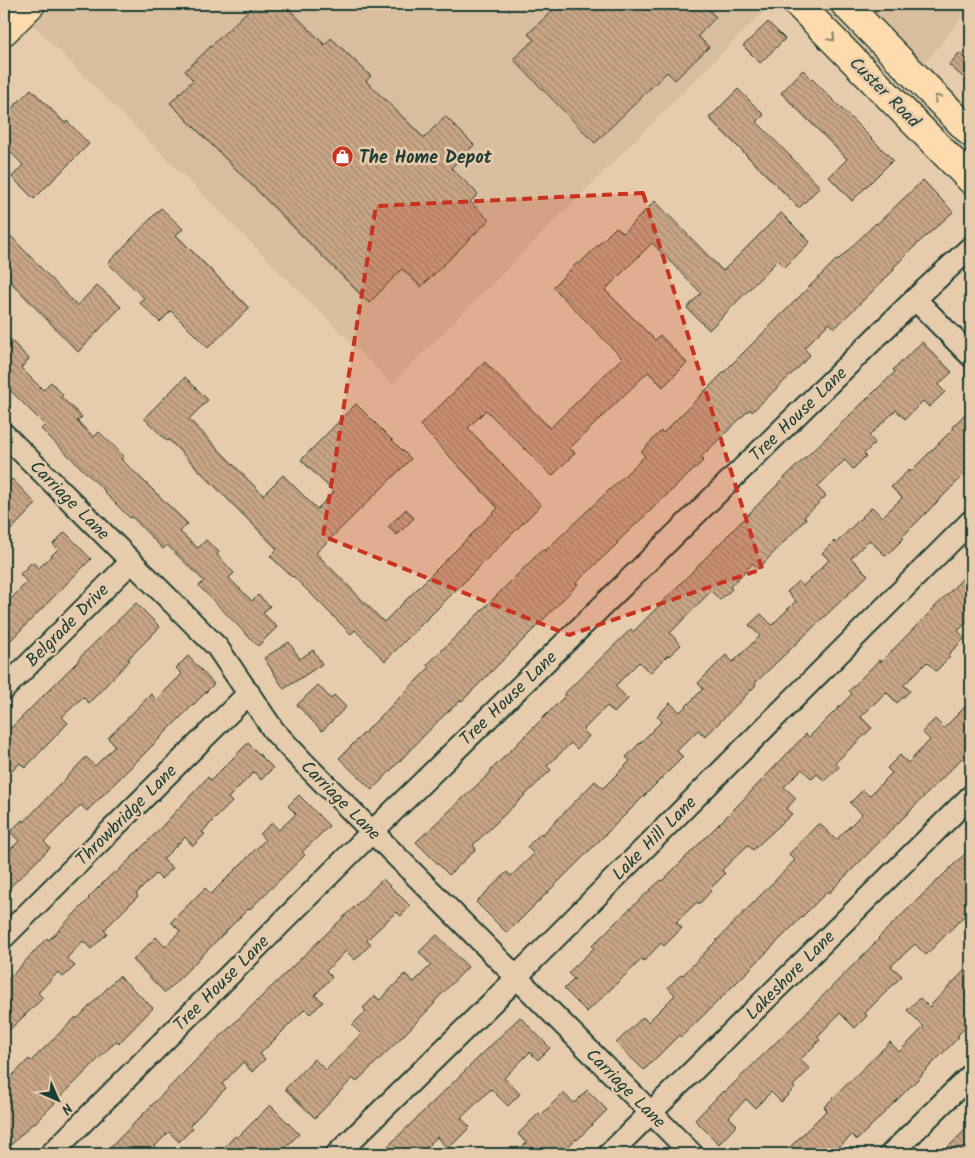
<svg xmlns="http://www.w3.org/2000/svg" width="975" height="1158" font-family="Kalam,sans-serif">
<defs>
<pattern id="building-back-hatch" width="6" height="6" patternUnits="userSpaceOnUse" patternTransform="scale(1.25)"><rect width="6" height="6" fill="#c9a586"/><path d="M-1 5l2 2M0 0l6 6M5-1l2 2" fill="none" stroke="#a3886e"/></pattern>
</defs>
<rect width="100%" height="100%" fill="#e6ccad"/>
<filter id="ink" filterUnits="userSpaceOnUse"><feTurbulence type="fractalNoise" baseFrequency=".02" numOctaves="2"/><feDisplacementMap in="SourceGraphic" scale="10" xChannelSelector="R" yChannelSelector="G"/><feConvolveMatrix kernelMatrix="1 2 1 2 8 2 1 2 1" color-interpolation-filters="sRGB"/></filter>
<g filter="url(#ink)">
<path fill="#d9bd9f" d="M54 4H771L392 384 33 25Z
M868 4H971V6L925 63Z"/>
<path fill="url(#building-back-hatch)" stroke="#1f3d34" d="M255 4H284L325 45 331 38 371 76 366 81 424 138 445 116 474 145 451 168 478 194 470 202 489 220 421 287 402 269 369 303 170 103 193 80 185 71Z
M559 4H703L716 17 698 36 709 47 675 80 667 72 595 143 513 59 534 40 528 34Z
M768 22 785 39 760 63 743 46Z
M959 53 971 63V84L949 65Z
M803 70 893 160 852 201 829 177 847 159 781 93Z
M31 89 65 123 67 121 89 144 34 199 12 177 23 165 4 145V116Z
M738 89 764 115 757 122 820 187 799 208 709 118Z
M923 180 953 212 917 244 893 268 895 269 835 328 829 323 804 348 810 355 799 367 752 412 750 409 701 457 704 460 617 542 618 543 576 583 578 584 537 626 462 701 461 700 440 719 372 790 339 758 429 668 427 665 543 549 545 551 645 456 641 452 661 431 663 433 836 260 837 261 876 223 877 224Z
M655 201 723 271 781 213 810 242 785 267 778 260 709 330 687 308 701 293 652 243 605 290 655 340 660 335 687 363 663 387 648 372 570 448 575 453 552 476 486 410 468 428 541 505 385 661 355 630 351 634 293 576 292 577 270 556 277 549 169 440 167 441 144 418 185 377 208 400 189 419 263 495 283 475 317 509 334 492 301 460 356 404 411 459 316 553 384 622 498 508 420 425 485 362 550 428 622 358 553 287 578 262 579 264 616 227 623 233Z
M161 208 183 229 176 235 249 308 208 348 171 311 160 322 139 302 144 298 108 263Z
M4 229 77 306 97 285 121 307 78 352 4 275Z
M4 333 29 359 21 368 43 390 51 382 63 395 61 397 82 417 77 421 94 437 99 432 124 456 121 459 188 524 180 532 198 548 206 540 219 552 217 555 234 573 229 578 252 601 258 595 270 606 263 613 277 627 258 646 199 586 204 581 167 545 163 549 132 517 130 518 104 492 105 491 41 429 45 425 4 384Z
M922 342 952 372 938 385 945 392 929 407 923 401 905 419 896 410 869 436 875 443 864 454 866 456 853 469 845 460 817 487 826 496 804 517 806 519 758 569 753 563 730 587 732 589 720 600 711 591 670 633 681 645 669 656 668 655 650 673 639 662 615 686 628 699 614 713 607 706 583 730 589 736 577 749 571 743 547 766 551 770 473 845 476 849 449 875 416 842 491 772 490 771 566 695 564 694 594 665 631 629 633 632 784 478 895 372 893 370Z
M971 408V468L902 537 904 538 886 556 869 540 851 558 868 575 755 683 756 685 705 737 698 730 677 751 683 757 507 933 476 902 507 872 511 876 534 854 527 847 541 833 542 835 595 781 603 788 630 761 626 757 662 721 657 716 670 703 680 712 703 689 698 683 726 655 733 662 760 636 749 625 761 614 772 625 796 601 787 592 798 581 803 586 829 560 822 553 834 541 836 543 872 507 882 517 902 498 891 487 909 470 910 472 954 428 952 427Z
M12 479 36 504 4 537V487Z
M406 509 414 518 397 535 388 527Z
M65 532 91 559 4 647V606L27 582 20 574 32 562 39 568 58 549 53 544Z
M971 570V618L958 631 965 638 948 655 950 657 936 671 927 662 904 685 910 691 897 703 886 692 861 717 872 728 835 763 839 767 824 781 817 774 812 779 802 769 784 787 796 798 786 809 792 814 753 850 748 845 722 870 725 874 710 889 711 891 699 904 697 902 676 922 682 928 664 946 661 943 644 961 642 959 587 1012 564 989 574 979 568 973 594 948 592 946 623 915 661 880 662 881 742 801 806 734 809 737 852 694 849 691 879 660 881 662Z
M136 603 160 627 128 659 130 660 89 703 83 697 62 717 68 723 25 768 20 763 4 779V735L79 660 78 659Z
M289 642 300 659 313 650 322 664 284 689 264 658Z
M188 656 214 684 87 811 81 805 44 842 50 848 4 893V856L19 841 10 832 22 820 24 822 86 757 95 766 115 746 108 738 151 694 156 700 182 674 176 668Z
M318 685 331 699 334 695 346 707 322 731 297 705Z
M971 701V749L829 893 828 891 713 1006 681 1037 679 1035 644 1070 616 1043 643 1017 648 1022 675 995 668 987 682 974 683 975 795 860 789 854 819 823 836 840 862 814 850 803 863 790 869 796 892 773 887 768 900 755 908 763 930 740 922 732 935 719 944 728Z
M248 743 273 768 261 780 254 772 228 798 232 802 202 832 205 834 193 846 185 837 163 859 173 868 161 879 156 874 136 894 138 896 104 930 107 934 91 949 83 941 67 958 75 966 63 977 58 972 38 993 43 998 4 1035V984L47 938 49 940 89 899 88 898 114 872 115 874 153 836 208 777 211 780Z
M299 795 329 826 302 852 305 855 249 910 248 909 165 993 133 960 156 937 165 947 180 931 171 922 205 888 211 894 265 840 260 834 272 823 279 830 296 814 288 806Z
M971 848V909L926 955 915 944 891 966 902 976 865 1013 867 1016 855 1028 840 1013 817 1037 820 1040 800 1060 810 1069 793 1086 795 1088 781 1102 771 1092 755 1108 746 1099 729 1117 737 1125 719 1144 695 1120 723 1091 725 1092 799 1020 879 939 878 938Z
M383 879 410 906 401 916 396 912 367 940 371 944 355 960 346 951 326 971 332 977 315 995 323 1002 310 1014 305 1009 260 1054 265 1059 252 1072 243 1062 222 1084 226 1088 190 1125 193 1128 179 1142 169 1132 147 1154H104L197 1059Z
M437 935 468 967 434 1002 435 1003 398 1041 356 1082 353 1078 315 1118 285 1089 314 1059 326 1070 361 1034 352 1025 366 1011 363 1008 375 996 380 1000 405 974 414 982 431 965 419 952Z
M965 970 971 976V1022L957 1036 959 1037 922 1074V1075L857 1140 852 1135 832 1154H783L827 1110 824 1107 890 1042 899 1052 924 1027 907 1010 920 998 929 1007Z
M119 976 153 1008 119 1043 116 1041 33 1125 32 1124 4 1152V1084L29 1059 31 1061 76 1017 77 1019Z
M520 1017 550 1048 538 1060 530 1052 504 1078 520 1094 508 1106 491 1089 461 1118 470 1127 448 1149 437 1137 420 1154H380Z
M587 1090 607 1110 577 1140 576 1139 560 1154H515L526 1143 518 1134 539 1113 541 1115 563 1093 574 1103Z
M270 1105 299 1134 279 1154H229L223 1149 235 1136 237 1138Z
M971 1124V1154H941Z"/>
<g fill="none" stroke-linecap="round" stroke-linejoin="round">
<defs>
<path id="minor" d="M915 299 971 356
M4 434 217 647 274 731 303 762 692 1154
M4 689 131 562
M4 937 249 693
M51 1154 372 832 915 299 971 247
M337 1154 517 978 525 968 971 521
M609 1154 971 796
M891 1154 971 1075"/>
<path id="major" d="M798 4 971 180
M845 4 971 133
M4 31 31 4"/>
</defs>
<use href="#minor" stroke="#1f3d34" stroke-width="25"/>
<use href="#major" stroke="#1f3d34" stroke-width="31"/>
<use href="#minor" stroke="#e6ccad" stroke-width="21"/>
<use href="#major" stroke="#fedbac" stroke-width="28"/>
</g>
<defs><path id="oneway-chevron" d="M-2-3.5L2.5 0L-2 3.5" fill="none" stroke-width="1.6" stroke-linecap="round" stroke-linejoin="round" transform="scale(1.25)"/></defs>
<g stroke="#83846a">
<use href="#oneway-chevron" transform="translate(832 38) rotate(45)"/>
<use href="#oneway-chevron" transform="translate(937 98) rotate(-134)"/>
</g>
</g>
<path fill="#c8321e" fill-opacity="0.2" stroke="#c8321e" stroke-width="4" stroke-dasharray="10 6" stroke-linejoin="round" d="M643 193 762 569 569 635 323 536 376 206Z"/>
<defs>
<symbol id="shop-disc" viewBox="-11 -11 22 22"><circle r="9.5" fill="#c8321e" stroke="#e6ccad"/><path d="M-5-2.5h2.3a2.7 3.5 0 0 1 5.4 0H5L5.5 6h-11ZM-1.5-2.5h3a1.5 2.3 0 0 0-3 0Z" fill="#fff"/></symbol>
</defs>
<g fill-rule="evenodd">
<use href="#shop-disc" x="330" y="144" width="25" height="25"/>
</g>
<g text-anchor="middle" stroke-width="5" stroke-linejoin="round" paint-order="stroke">
<g font-size="18" fill="#1f3d34" stroke="#e6ccad">
<text transform="translate(885 92) rotate(45)" y="6">Custer Road</text>
<text transform="translate(798 414) rotate(-44)" y="6">Tree House Lane</text>
<text transform="translate(70 500) rotate(45)" y="6">Carriage Lane</text>
<text transform="translate(67 625) rotate(-45)" y="6">Belgrade Drive</text>
<text transform="translate(508 698) rotate(-44)" y="6">Tree House Lane</text>
<text transform="translate(341 800) rotate(45)" y="6">Carriage Lane</text>
<text transform="translate(126 815) rotate(-45)" y="6">Throwbridge Lane</text>
<text transform="translate(654 838) rotate(-45)" y="6">Lake Hill Lane</text>
<text transform="translate(790 975) rotate(-45)" y="6">Lakeshore Lane</text>
<text transform="translate(221 983) rotate(-45)" y="6">Tree House Lane</text>
<text transform="translate(626 1088) rotate(45)" y="6">Carriage Lane</text>
</g>
<g font-size="18" font-weight="bold" fill="#1f3d34" stroke="#e6ccad" text-anchor="start">
<text x="359" y="163">The Home Depot</text>
</g>
</g>
<rect width="975" height="1158" fill="none" stroke="#e6ccad" stroke-width="20"/>
<rect x="10" y="10" width="955" height="1138" fill="none" stroke="#1f3d34" stroke-width="2" filter="url(#ink)"/>
<g transform="translate(58 1100) rotate(135)" stroke="#e6ccad" stroke-width="4" paint-order="stroke">
<path d="M0-4L9 19L0 12L-9 19Z" fill="#1f3d34"/>
<text y="-8" font-size="14" font-weight="bold" text-anchor="middle" fill="#1f3d34">N</text>
</g>
</svg>
